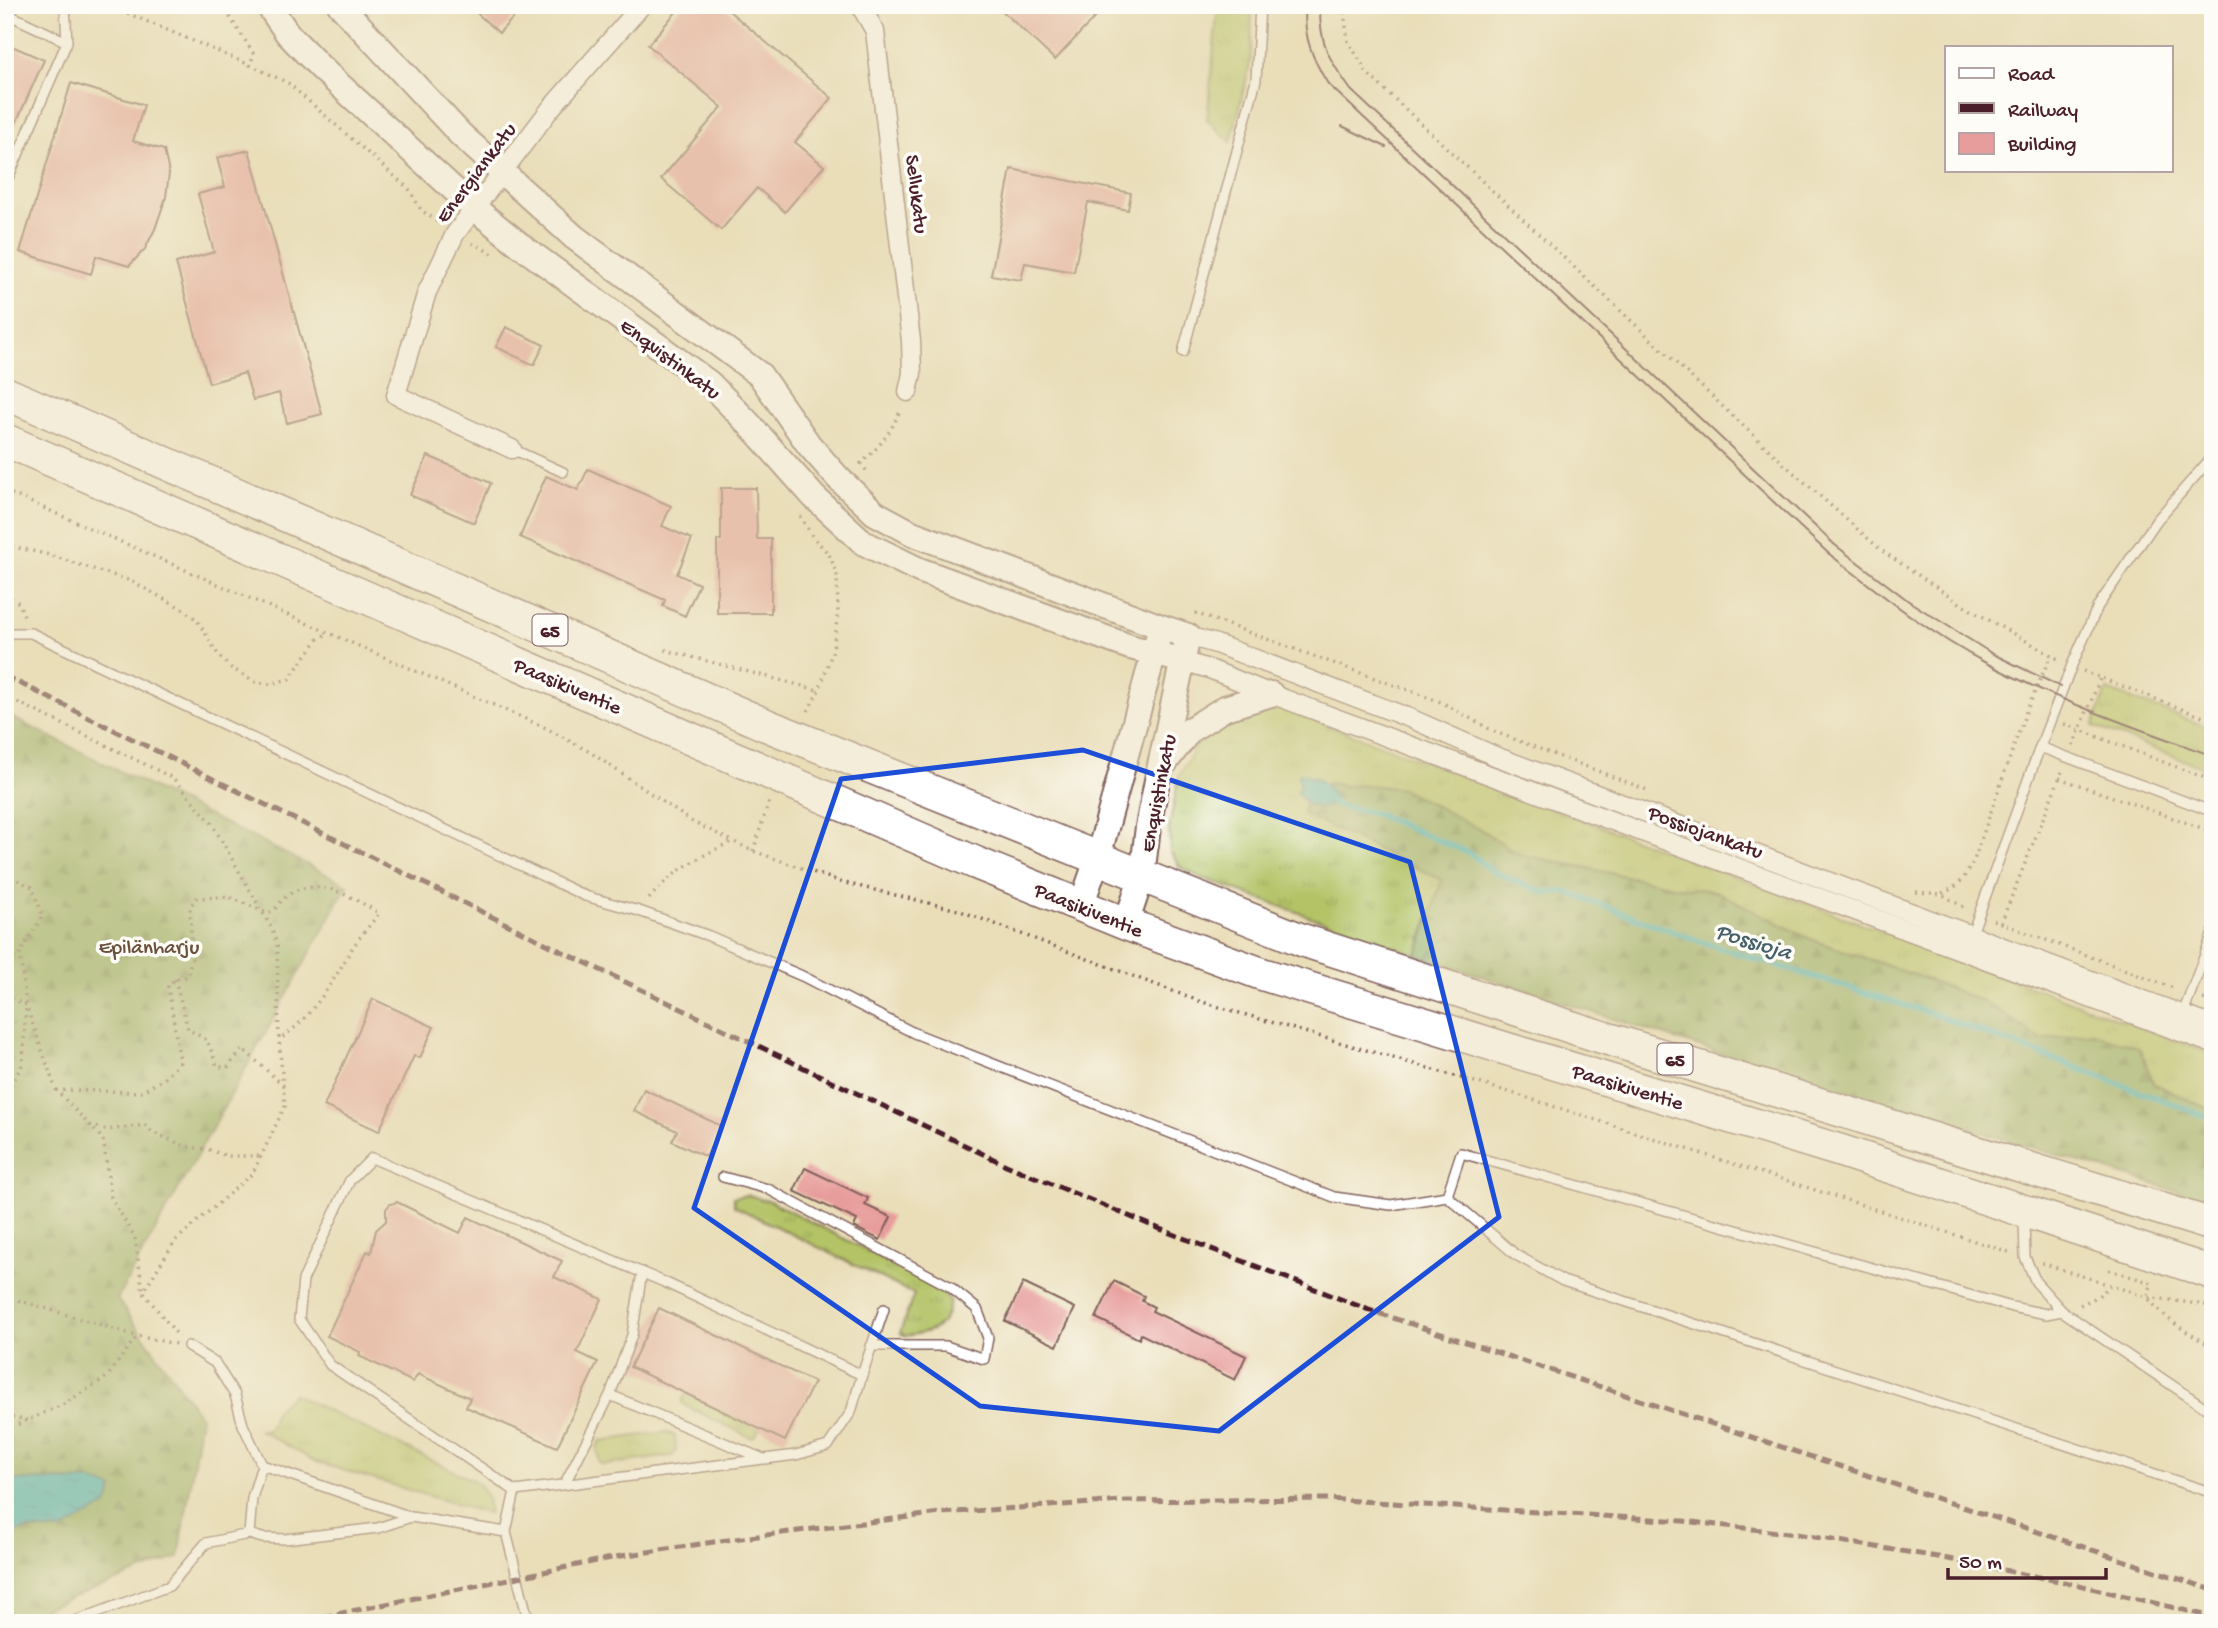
<svg xmlns="http://www.w3.org/2000/svg" width="2218" height="1628" font-family="'Gochi Hand',sans-serif">
<defs>
<pattern id="grass-tufts" width="24" height="20" patternUnits="userSpaceOnUse" patternTransform="scale(1.75)"><rect width="24" height="20" fill="#b3c366"/><path d="M3 7l-1-3M5 7V3M7 7l1-3M15 17l-1-3M17 17v-4M19 17l1-3" fill="none" stroke="#9ba759"/></pattern>
<pattern id="forest-firs" width="22" height="20" patternUnits="userSpaceOnUse" patternTransform="scale(1.75)"><rect width="22" height="20" fill="#8ea95b"/><path d="M5 1l3.5 6h-7zM16 11l3.5 6h-7z" fill="#76894b"/></pattern>
<pattern id="water-ripples" width="26" height="14" patternUnits="userSpaceOnUse" patternTransform="scale(1.75)"><rect width="26" height="14" fill="#3eafb6"/><path d="M2 4q2-2 4 0t4 0M15 11q2-2 4 0t4 0" fill="none" stroke="#368e94"/></pattern>
</defs>
<rect width="100%" height="100%" fill="#fdfcf7"/>
<filter id="ink" filterUnits="userSpaceOnUse"><feTurbulence type="fractalNoise" baseFrequency=".0143" numOctaves="2"/><feDisplacementMap in="SourceGraphic" scale="14" xChannelSelector="R" yChannelSelector="G"/><feConvolveMatrix kernelMatrix="1 2 1 2 8 2 1 2 1" color-interpolation-filters="sRGB"/></filter>
<filter id="wash" filterUnits="userSpaceOnUse"><feTurbulence type="fractalNoise" baseFrequency=".00686" numOctaves="4" result="noise"/><feDisplacementMap in="SourceGraphic" scale="28" xChannelSelector="R" yChannelSelector="G"/><feGaussianBlur stdDeviation="1.57" result="paint"/><feColorMatrix in="noise" values="0 0 0 0 0 0 0 0 0 0 0 0 0 0 0 0 0 1.4 0 .05"/><feComposite in="paint" operator="in"/></filter>
<g filter="url(#wash)">
<rect width="100%" height="100%" fill="#eadeb9"/>
<path fill="url(#grass-tufts)" stroke="#7e7148" stroke-width="2" d="M1218 5H1252L1251 60 1231 142 1207 120Z
M2107 690 2213 729V771L2093 726Z
M1281 708 2213 1054V1111L2154 1084 2144 1058 2093 1033 2041 1040 1990 1005 1937 983 1810 939 1715 891 1678 887 1519 854 1478 828 1367 785 1346 786 1328 783 1322 806 1303 813 1442 880 1417 955 1202 878 1180 867 1170 851 1169 828 1179 776 1201 737 1242 712Z
M747 1195 770 1201 933 1284 950 1300C945 1330 934 1331 906 1336L900 1333 914 1294 734 1206V1197Z
M686 1393 760 1428 754 1437H750L684 1405 682 1401Z
M293 1394 473 1480C486 1489 489 1499 488 1514L316 1462 260 1430H268L277 1408Z
M666 1432 675 1436 676 1451 672 1456 604 1465 599 1463 597 1445 600 1441Z"/>
<path fill="url(#forest-firs)" stroke="#6c6443" stroke-width="2" d="M5 714 348 885 117 1299 201 1417 179 1557 5 1623V1538L24 1529 61 1531 93 1481 5 1480Z
M1328 783 1346 786 1367 785 1403 789 1478 828 1519 854 1678 887 1715 891 1810 939 1937 983 1990 1005 2041 1040 2093 1033 2139 1048 2154 1084 2213 1111V1202L1727 1056 1417 955 1442 880 1303 814 1306 798 1322 806Z"/>
<path fill="url(#water-ripples)" stroke="#446770" stroke-width="2" d="M1300 773C1317 778 1328 782 1335 800 1323 814 1304 806 1297 792L1300 784 1298 775Z
M5 1480 93 1481 113 1489 107 1505 61 1531 24 1529 5 1538Z"/>
<g fill="none" stroke-linecap="round" stroke-linejoin="round">
<path stroke="#3eafb6" stroke-width="6" d="M1327 798 1335 805 1376 814 1471 854 1493 872 1546 893 1563 891 1702 942 1933 1014 2213 1119"/>
</g>
<g id="blocks">
<path fill="#e79d9b" d="M468 5H525L499 33Z
M682 5H722L832 98 795 142 824 166 785 212 757 188 721 230 661 179 722 107 648 45Z
M996 5H1084L1096 16 1055 60Z
M5 43 44 60 5 148Z
M71 83 144 105 133 141 164 150 169 173 166 197 155 229 145 249 129 266 96 256 91 274 20 252Z
M249 150 322 414 287 423 279 393 253 400 245 373 209 383 176 263 214 252 198 194 225 187 217 158Z
M1011 169 1131 193 1128 210 1088 202 1074 272 1025 263 1021 280 991 275Z
M506 327 544 345 534 365 496 347Z
M428 456 491 483 474 523 410 495Z
M588 469 671 506 662 526 692 539 677 574 699 584 685 616 663 606 665 600 520 537 546 476 578 490Z
M721 488H756L757 539H771V613H717V540H721Z
M373 999 434 1027 420 1058 414 1056 379 1131 324 1106Z
M644 1089 721 1126 706 1157 672 1141 677 1131 634 1111Z
M805 1168 868 1198 865 1205 891 1217 880 1240 854 1227 857 1220 794 1191Z
M397 1202 460 1233 468 1217 562 1261 554 1277 602 1299 577 1352 598 1362 557 1447 466 1407 470 1398 418 1374 413 1382 359 1356 360 1352 327 1336 367 1251 371 1253 376 1230 386 1221V1209L390 1204Z
M1114 1281 1144 1296 1142 1301 1154 1307 1152 1311 1246 1356 1235 1380 1141 1334 1139 1339 1096 1318Z
M1023 1283 1075 1308 1057 1346 1005 1321Z
M659 1308 814 1382 785 1441 630 1367Z"/>
</g>
</g>
<g filter="url(#ink)">
<use href="#blocks" fill-opacity="0" stroke="#82625d" stroke-width="2"/>
<g fill="none" stroke-linecap="round" stroke-linejoin="round">
<defs>
<path id="lane" d="M5 13 67 42 65 5
M5 185 67 42
M1183 352 1256 80 1260 5
M512 449 563 472
M5 633H31L585 896 639 911 709 936 802 976 914 1033 1334 1197 1391 1205 1447 1196 1516 1255 1563 1281 2213 1493
M2040 747 2213 812
M1971 936 2040 747 2072 665 2098 606 2157 520 2213 456
M2182 1016 2213 933
M723 1177 768 1189 949 1286 977 1309 988 1338 984 1359 946 1346H871
M1447 1196 1461 1153 2012 1307 2046 1314 2062 1311
M2024 1217 2025 1257 2036 1282 2062 1311 2213 1413
M188 1346 215 1363 235 1395 243 1425 262 1465 411 1517 506 1532
M862 1375 884 1309
M610 1395 632 1335 642 1272
M262 1465 252 1498 249 1534 262 1538 285 1539 378 1528 411 1517
M564 1485 610 1395 761 1458
M515 1491 330 1365 299 1319 303 1280 350 1180 372 1158 664 1282 862 1375 851 1412 828 1446 796 1455 515 1491 506 1532 526 1611 532 1623
M70 1623 169 1586 206 1543 249 1534"/>
<path id="street" d="M860 5 875 31 911 341 912 373 908 392
M512 449 396 395 427 292 455 234 551 108 642 5
M1188 636 1216 644 1412 719 1495 756 2213 1026
M1183 661 1212 670 1271 694 2213 1044"/>
<path id="secondary" d="M268 5 288 34 321 68 473 207 520 245 709 383 750 425 814 497 864 543 919 570 1130 647 1183 661
M340 5 461 135 574 237 760 375 809 445 838 478 875 513 912 533 1161 627 1188 636 1159 770 1148 827 1142 876 1126 924
M1164 764 1190 730 1225 708 1271 694
M1081 906 1098 857 1158 638"/>
<path id="highway" d="M5 393 766 725 1302 940 1602 1037 2213 1225
M5 440 976 863 1126 924 1262 974 1841 1151 2213 1273"/>
</defs>
<use href="#lane" stroke="#82625d" stroke-width="12"/>
<use href="#street" stroke="#82625d" stroke-width="21"/>
<use href="#secondary" stroke="#82625d" stroke-width="28"/>
<use href="#highway" stroke="#82625d" stroke-width="35"/>
<path stroke="#82625d" stroke-width="3.5" stroke-dasharray="2 5" stroke-linecap="butt" d="M108 5 250 65
M222 5 254 54 250 65 288 83 409 189 421 210 439 223
M1343 5 1348 41 1368 74 1784 464 1881 550 1964 606 2060 660
M472 243 493 254
M861 463 868 473
M860 464C879 448 891 432 901 409
M5 491 546 728 590 752 691 821 753 851 841 882 958 910 1199 1001 1509 1092 2012 1253
M800 516 813 537 829 554 837 574 838 612 833 650 820 688 806 715
M5 545 46 554 131 581 183 609 197 620 219 656 231 668 256 682 270 684 289 679 317 640 328 633
M5 594 19 603 25 618
M1195 613 1441 702 1493 731 1650 791
M665 650 818 690
M2083 671 2213 721
M5 696 173 778 211 822 271 927 277 944 279 1040 285 1106 253 1173 175 1241 143 1292
M2064 724 2213 781
M2073 746 2100 679
M2059 778 2213 832
M753 851 770 799
M5 874 32 887 43 916 20 953 26 1005 23 1063 5 1097
M1916 892 1941 894 1967 909
M1942 893C1960 887 1965 877 1974 860L2026 712 2051 655
M649 899C673 870 699 857 733 841
M1993 920 2176 989
M2001 923 2063 769
M175 979 188 1029 207 1040 217 1066 227 1068 243 1049 283 1085
M5 996 26 1005 56 1090 103 1139 111 1197 135 1238 143 1292 179 1337
M2203 999 2213 1002
M56 1090 141 1092 164 1079 180 1062 168 986 175 979 187 977 192 958 190 907 196 898 229 897 268 913C277 910 280 900 288 895 317 875 352 897 379 913 370 926 358 938 350 952 331 985 311 1018 279 1040
M90 1125 107 1130 145 1125 152 1132 187 1147 207 1149 227 1156H262
M2042 1263 2147 1297 2213 1306
M2109 1270 2152 1283 2147 1297C2166 1320 2187 1333 2213 1347
M5 1296 137 1336 176 1344
M2080 1305 2097 1297 2110 1286
M5 1416 27 1420
M5 1430 64 1404 107 1377 137 1336"/>
<use href="#lane" stroke="#fff" stroke-width="9"/>
<use href="#street" stroke="#fff" stroke-width="18"/>
<use href="#secondary" stroke="#fff" stroke-width="24"/>
<use href="#highway" stroke="#fff" stroke-width="32"/>
<path stroke="#4a1f2b" stroke-width="2" d="M1306 5C1302 35 1313 60 1328 84L1828 553C1879 593 1929 633 1986 663 2058 701 2136 728 2213 756
M1320 5C1319 43 1329 60 1351 90L1835 545 1910 602 1991 653 2061 687
M1342 126 1386 147"/>
<path stroke="#4a1f2b" stroke-width="5" stroke-dasharray="10 5" stroke-linecap="butt" d="M5 676 561 951 1006 1165 1160 1229 1369 1310 2213 1590
M293 1623 621 1556 734 1539 941 1513 1123 1501 1327 1499 1683 1521 1796 1534 1938 1557 2079 1585 2213 1617"/>
</g>
</g>
<path d="M0 0H2218V1628H0ZM1083 750 1410 862 1499 1217 1219 1431 980 1406 694 1208 841 779Z" fill="#eadeb9" fill-opacity=".55" fill-rule="evenodd"/>
<path fill="none" stroke="#1d4ed8" stroke-width="5" stroke-linejoin="round" d="M1083 750 1410 862 1499 1217 1219 1431 980 1406 694 1208 841 779Z"/>
<g text-anchor="middle" stroke-width="7" stroke-linejoin="round" paint-order="stroke">
<g fill="#fdfcf7" stroke="#806168" stroke-width="2">
<rect x="532.5" y="614.5" width="35" height="31" rx="5"/>
<rect x="1657.5" y="1043.5" width="35" height="31" rx="5"/>
</g>
<g font-size="19" font-weight="bold" fill="#4a1f2b">
<text x="550" y="637">65</text>
<text x="1675" y="1066">65</text>
</g>
<g font-size="21" fill="#4a1f2b" stroke="#fdfcf7">
<text transform="translate(475 172) rotate(-53)" y="7">Energiankatu</text>
<text transform="translate(918 194) rotate(83)" y="7">Sellukatu</text>
<text transform="translate(671 358) rotate(37)" y="7">Enqvistinkatu</text>
<text transform="translate(568 685) rotate(23)" y="7">Paasikiventie</text>
<text transform="translate(1157 793) rotate(-79)" y="7">Enqvistinkatu</text>
<text transform="translate(1706 831) rotate(20)" y="7">Possiojankatu</text>
<text transform="translate(1089 909) rotate(22)" y="7">Paasikiventie</text>
<text transform="translate(1628 1086) rotate(17)" y="7">Paasikiventie</text>
</g>
<g font-size="21" fill="#6a503d" stroke="#fdfcf7">
<text x="149" y="953">Epilänharju</text>
</g>
<g font-size="23" font-style="italic" fill="#45606a" stroke="#fdfcf7">
<text transform="translate(1754 940) rotate(17)" y="8">Possioja</text>
</g>
</g>
<rect width="2218" height="1628" fill="none" stroke="#fdfcf7" stroke-width="28"/>
<rect x="1945" y="46" width="228" height="126" fill="#fdfcf7" stroke="#b5a4a5" stroke-width="2"/>
<rect x="1959" y="68" width="35" height="10" fill="#ffffff" stroke="#b5a4a5" stroke-width="2"/>
<text x="2008" y="80" font-size="21" fill="#4a1f2b">Road</text>
<rect x="1959" y="103" width="35" height="10" fill="#4a1f2b" stroke="#b5a4a5" stroke-width="2"/>
<text x="2008" y="116" font-size="21" fill="#4a1f2b">Railway</text>
<rect x="1959" y="133" width="35" height="21" fill="#e79d9b" stroke="#b5a4a5" stroke-width="2"/>
<text x="2008" y="150" font-size="21" fill="#4a1f2b">Building</text>
<path d="M1948 1568v10h158v-10" fill="none" stroke="#4a1f2b" stroke-width="3.5"/>
<text x="1959" y="1568" font-size="21" fill="#4a1f2b" stroke="#fdfcf7" stroke-width="5" paint-order="stroke">50 m</text>
</svg>
